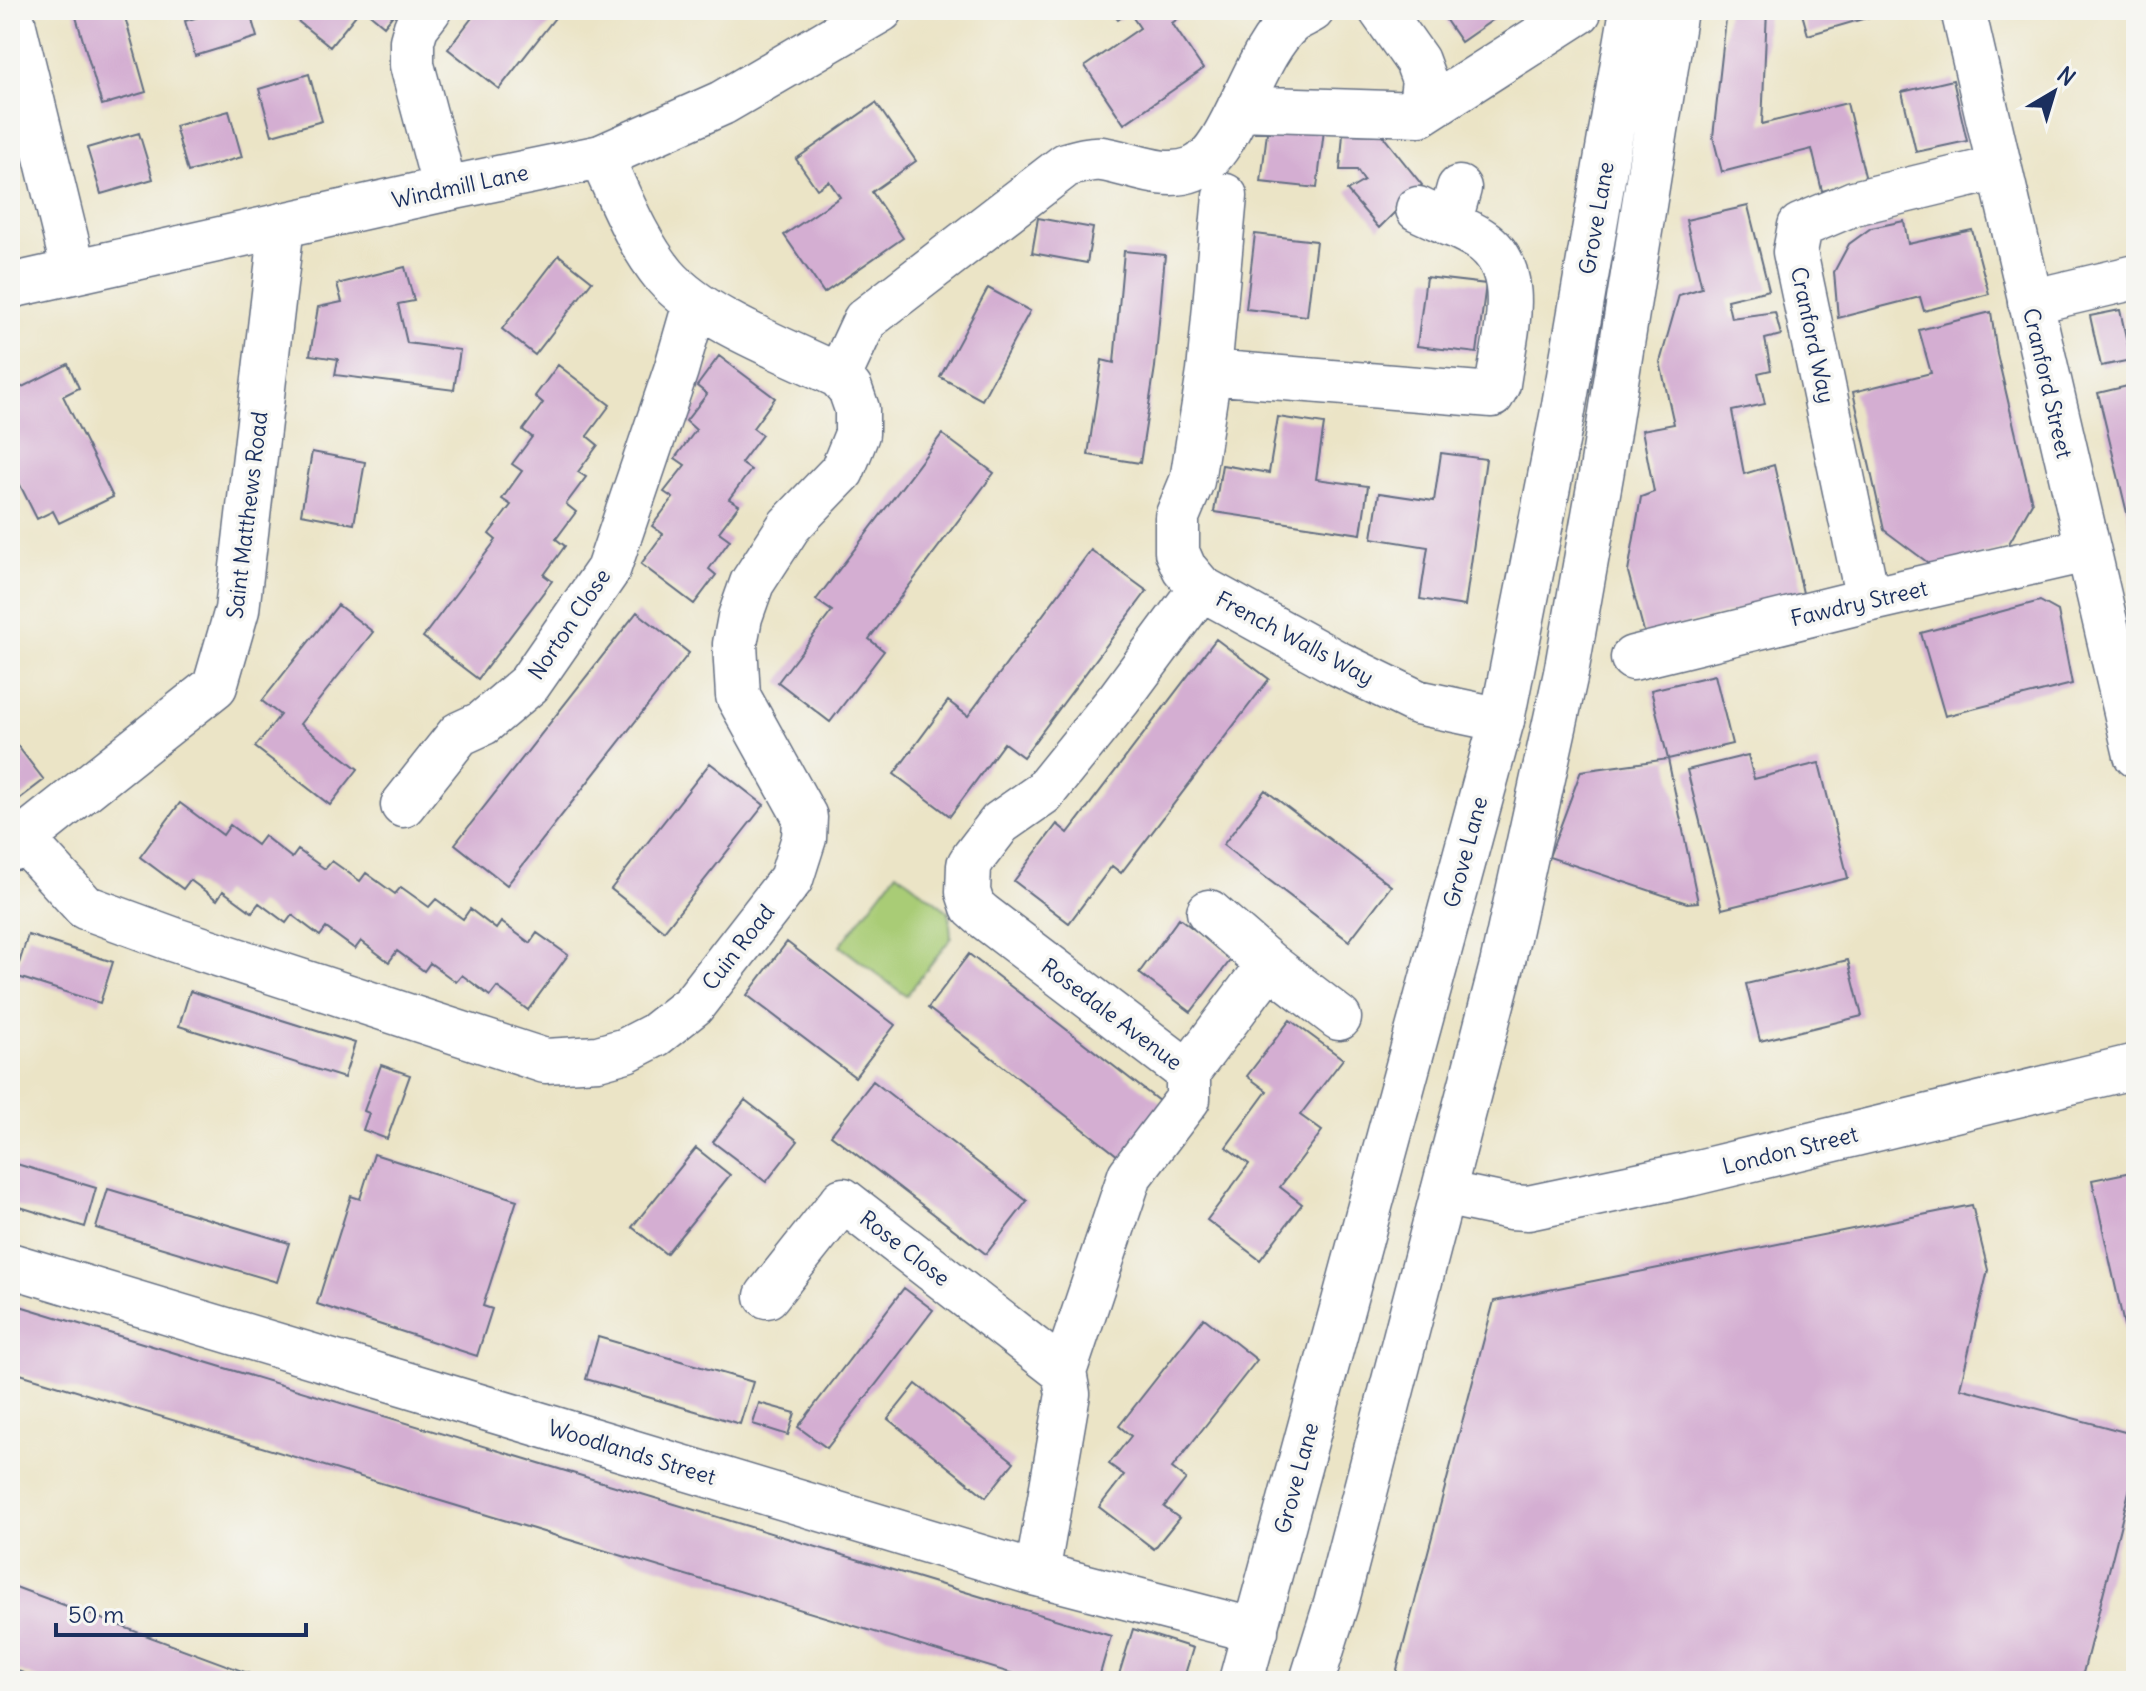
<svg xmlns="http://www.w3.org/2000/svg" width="2146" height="1691" font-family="Delius,sans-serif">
<rect width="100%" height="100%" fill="#f6f6f2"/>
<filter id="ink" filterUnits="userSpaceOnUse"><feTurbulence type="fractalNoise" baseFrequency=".0125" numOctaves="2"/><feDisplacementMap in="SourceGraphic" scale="16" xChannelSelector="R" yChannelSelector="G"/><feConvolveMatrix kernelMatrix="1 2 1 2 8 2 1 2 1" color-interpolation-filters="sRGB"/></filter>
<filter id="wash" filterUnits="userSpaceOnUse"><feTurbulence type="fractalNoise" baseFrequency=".006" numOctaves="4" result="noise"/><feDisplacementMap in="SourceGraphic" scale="32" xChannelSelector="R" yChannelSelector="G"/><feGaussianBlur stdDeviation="1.8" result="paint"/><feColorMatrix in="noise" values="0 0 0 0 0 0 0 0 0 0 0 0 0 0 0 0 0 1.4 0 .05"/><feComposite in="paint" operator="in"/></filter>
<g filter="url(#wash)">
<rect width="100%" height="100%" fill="#ebe4c6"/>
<path fill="#a9cc76" stroke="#627e6a" stroke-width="2" d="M897 872 949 912 951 938 906 996 840 946Z"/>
<g id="blocks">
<path fill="#d4aed2" d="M74 10H123L146 92 102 105Z
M221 10H249L257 37 195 56 185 21Z
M301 10H350L356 15 330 47 294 18Z
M365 10H397L384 26Z
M478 10H561L499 89 448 49Z
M1110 10H1190L1172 23 1203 69 1124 124 1085 66 1140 28 1129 12 1118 20Z
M1439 10H1507L1461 42Z
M1727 10H1767L1762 124 1847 103 1866 180 1822 191 1812 149 1722 172 1713 137Z
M1801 10H1890V11L1808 35Z
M309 74 322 121 272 135 259 89Z
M1953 80 1967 141 1916 152 1902 92Z
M876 103 916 161 872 192 903 238 824 293 784 235 840 197 829 181 817 189 796 159Z
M229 111 242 157 188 172 175 126Z
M1268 124 1324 130 1317 188 1261 182Z
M139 133 153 179 101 194 87 148Z
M1343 134 1382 135 1422 185 1379 228 1347 191 1364 181 1357 170H1340Z
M1748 206 1769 290 1727 300 1731 318 1775 312 1781 335 1765 339 1771 370 1758 373 1765 404 1732 411 1744 474 1774 465 1803 593 1645 635 1628 572 1641 497 1654 492 1642 430 1674 424 1660 362 1679 295 1702 288 1686 220Z
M1038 218 1093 228 1087 263 1032 253Z
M1904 221 1908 244 1972 230 1989 294 1924 311 1920 297 1838 318 1834 272 1849 244 1871 228Z
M1255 234 1316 241 1307 316 1246 309Z
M1124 251 1165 255 1155 367 1140 463 1088 455 1102 360 1114 363Z
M559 255 592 281 535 355 502 329Z
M405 267 414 301 398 304 407 343 460 350 454 390 335 375 338 359 310 355 318 307 342 302 337 284Z
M1426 277 1486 284 1477 353 1417 346Z
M988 288 1030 311 982 400 940 377Z
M2120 310 2131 360 2101 366 2090 316Z
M1991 312 1997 354 2032 503 2007 547 1935 568 1884 530 1853 392 1931 373 1919 330Z
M719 356 775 398 753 428 762 435 741 463 751 470 729 499 739 505 719 532 730 540 709 569 716 575 694 604 641 564 663 534 652 526 673 498 664 492 685 465 675 458 696 430 686 421 707 394 697 386Z
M68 364 79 388 63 396 113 497 59 523 53 511 37 519 10 465V393Z
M558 365 610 405 587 436 598 445 578 472 586 477 566 504 576 512 556 539 565 546 544 575 552 581 478 679 423 637 496 540 489 534 511 505 502 499 522 471 512 464 532 437 523 430 543 403 535 396Z
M2136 384V546H2135L2098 393Z
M1278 417 1324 424 1316 479 1368 486 1361 534 1214 512 1222 465 1269 473Z
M942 434 994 473 869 639 884 651 830 722 778 682 832 611 816 600Z
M312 452 365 462 354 524 301 514Z
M1441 453 1486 459 1465 606 1420 599 1428 547 1372 538 1379 493 1434 501Z
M1091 550 1147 591 1023 757 1004 743 950 816 894 774 948 701 968 716Z
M2040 601 2058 611 2072 684 1945 716 1921 633Z
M338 605 373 632 300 724 358 769 330 805 255 747 280 715 262 701Z
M637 612 689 653 507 885 455 844Z
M1216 639 1269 679 1121 873 1112 866 1069 923 1014 881 1057 824 1068 833Z
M1715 675 1732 744 1668 759 1651 690Z
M10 736 44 780 10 806Z
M1748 755 1754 779 1819 763 1848 878 1722 909 1687 770Z
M1668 759 1698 902 1687 903 1549 857 1581 771Z
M710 763 764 805 664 931 611 889Z
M1265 790 1391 886 1349 941 1223 845Z
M180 803 223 835 230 825 257 845 264 836 292 858 298 850 325 869 332 861 360 881 366 873 395 894 401 887 429 907 436 899 463 919 470 909 496 929 501 922 530 943 537 933 568 955 528 1010 497 987 490 996 462 975 456 982 430 963 424 971 397 951 389 962 361 941 355 949 326 928 320 936 292 915 286 923 259 903 252 912 223 891 217 900 190 880 183 889 140 857Z
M1179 918 1232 958 1191 1012 1139 973Z
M28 935 113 962 100 1003 15 976Z
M787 942 895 1025 855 1077 747 995Z
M969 954 1164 1105 1122 1159 928 1008Z
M1848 960 1862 1016 1760 1041 1746 984Z
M190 991 355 1043 344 1078 179 1026Z
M1290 1020 1343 1059 1300 1115 1322 1131 1280 1187 1302 1204 1260 1260 1207 1220 1249 1164 1226 1147 1267 1091 1247 1076Z
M381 1065 410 1075 387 1139 363 1130 369 1113 364 1111Z
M873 1081 1027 1201 986 1254 831 1135Z
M745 1100 798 1141 766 1182 713 1142Z
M696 1148 730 1175 666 1254 632 1227Z
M374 1154 517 1200 483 1306 492 1309 477 1356 317 1304 351 1196 360 1199Z
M10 1162 96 1188 85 1227 10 1204Z
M2136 1171V1375H2135L2092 1180Z
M108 1189 289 1243 277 1282 96 1228Z
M1972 1205 1988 1270 1960 1388 2136 1435V1464L2081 1681H1394L1494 1301Z
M904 1288 933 1310 827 1448 798 1427Z
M10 1303 1111 1636 1098 1681H1037L10 1371Z
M1204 1318 1257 1360 1172 1468 1186 1479 1164 1507 1179 1518 1154 1549 1099 1507 1124 1475 1109 1464 1131 1436 1119 1426Z
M598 1337 753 1382 740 1424 586 1379Z
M916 1384 1014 1462 986 1497 888 1419Z
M759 1403 795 1413 788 1435 753 1424Z
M10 1585 269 1681H44L10 1668Z
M1133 1629 1193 1648 1183 1681H1117Z"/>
</g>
</g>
<g filter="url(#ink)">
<use href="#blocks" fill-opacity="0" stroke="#646e82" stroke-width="2"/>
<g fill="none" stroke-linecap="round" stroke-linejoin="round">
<defs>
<path id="minor" d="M10 10 74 271
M429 10 416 27 412 41V65L445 189
M1381 10 1417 61 1424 80 1420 114 1579 12
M1239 108 1420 114
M1225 196 1209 372 1192 481 1177 517V552L1184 568 1201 588 1339 664 1417 702 1502 720
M1449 224 1459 188
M2030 302 2136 277
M1209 372 1492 395 1498 384C1504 338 1527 269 1480 239 1461 227 1438 219 1418 209
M839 376 865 320 1066 165C1077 162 1090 158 1102 159 1131 163 1163 181 1193 169 1233 153 1252 54 1291 22 1297 17 1306 14 1312 10
M1868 600 1795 252 1800 226 1854 203 1998 168
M1633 658 1868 600 2086 550
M403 805 459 734 483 723 529 684 608 570 676 370 695 304
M23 839 85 907 175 940 545 1061 598 1058 626 1050 655 1035 693 1005 791 879 804 838 805 817 738 696 735 644 740 617 752 583 789 526 842 471 857 434V409L850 389 839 376C786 350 703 320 665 276 636 241 620 197 601 157
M10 849 215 686 237 610 282 225
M1209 912 1269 964
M1188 1072 1269 964 1339 1018
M1443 1193 1510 1207 1528 1208 1690 1174 2136 1066
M10 1265 1037 1574 1256 1631
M767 1296 843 1200 1064 1372
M1037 1574 1068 1394 1064 1372 1130 1175 1188 1099V1072L982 915 973 907 968 892 969 865 974 857 1000 823 1043 793 1119 699 1201 588"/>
<path id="major" d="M1963 10 2136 755
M10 286 445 189 601 157 722 103 881 10
M1241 1681 1502 720 1563 411 1632 10
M1312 1681 1336 1604 1502 965 1566 673 1602 470 1675 10"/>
</defs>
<use href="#minor" stroke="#646e82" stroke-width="47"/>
<use href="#major" stroke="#646e82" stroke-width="47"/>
<use href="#minor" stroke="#fff" stroke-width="44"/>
<use href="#major" stroke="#fff" stroke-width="44"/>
</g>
</g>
<g text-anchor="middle" stroke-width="7" stroke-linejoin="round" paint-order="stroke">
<g font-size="22" fill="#1b2f5e" stroke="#f6f6f2">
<text transform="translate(460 186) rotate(-12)" y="8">Windmill Lane</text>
<text transform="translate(1596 218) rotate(-80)" y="8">Grove Lane</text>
<text transform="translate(1813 335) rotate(78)" y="8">Cranford Way</text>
<text transform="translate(2048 383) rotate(77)" y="8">Cranford Street</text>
<text transform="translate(247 515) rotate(-83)" y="8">Saint Matthews Road</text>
<text transform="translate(1859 603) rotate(-13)" y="8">Fawdry Street</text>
<text transform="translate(569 624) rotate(-56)" y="8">Norton Close</text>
<text transform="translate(1295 638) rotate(28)" y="8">French Walls Way</text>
<text transform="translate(1465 852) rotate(-75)" y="8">Grove Lane</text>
<text transform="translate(738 947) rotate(-52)" y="8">Cuin Road</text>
<text transform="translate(1112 1014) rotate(37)" y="8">Rosedale Avenue</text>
<text transform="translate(1790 1150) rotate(-14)" y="8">London Street</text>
<text transform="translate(905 1248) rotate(38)" y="8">Rose Close</text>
<text transform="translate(632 1452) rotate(17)" y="8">Woodlands Street</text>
<text transform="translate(1296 1478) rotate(-75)" y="8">Grove Lane</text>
</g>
</g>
<rect width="2146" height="1691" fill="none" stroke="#f6f6f2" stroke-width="40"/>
<g transform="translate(2054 92) rotate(38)" stroke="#f6f6f2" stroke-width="6" paint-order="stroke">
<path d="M0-6L14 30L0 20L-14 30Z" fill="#1b2f5e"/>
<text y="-12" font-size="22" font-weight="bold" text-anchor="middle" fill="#1b2f5e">N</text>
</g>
<path d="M56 1623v12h250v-12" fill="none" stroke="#1b2f5e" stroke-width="4"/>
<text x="68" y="1623" font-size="24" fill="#1b2f5e" stroke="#f6f6f2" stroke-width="6" paint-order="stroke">50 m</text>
</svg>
